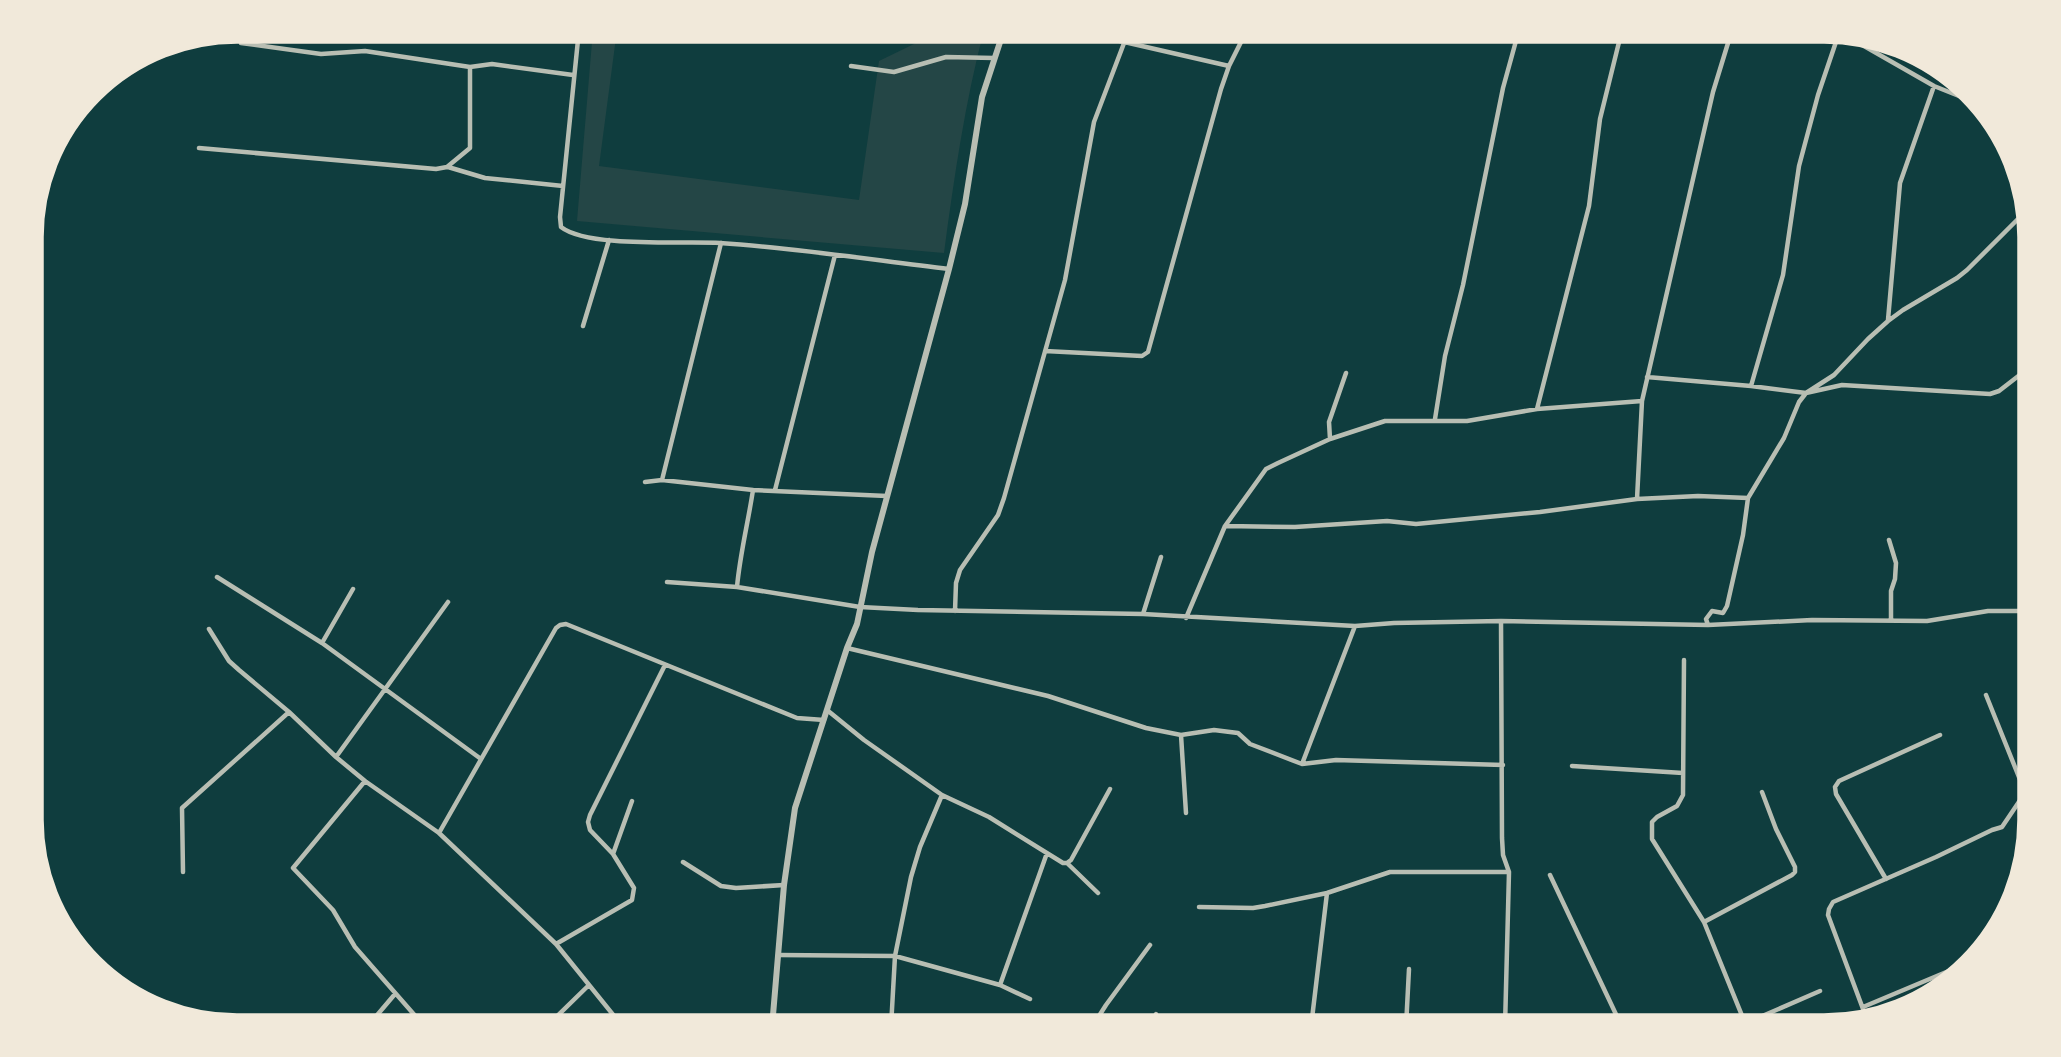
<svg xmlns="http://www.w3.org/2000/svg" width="2061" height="1057" font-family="'Space Grotesk',sans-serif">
<rect width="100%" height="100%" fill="#0f3d3e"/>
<path fill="#244646" d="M593 30H617L599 166 859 200 879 61 916 43 918 30H984C965 102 954 178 944 253L577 221Z"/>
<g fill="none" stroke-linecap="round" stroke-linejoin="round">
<path stroke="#b8beb3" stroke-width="4.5" d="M579 30 560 217 561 227C588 248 683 241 720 243 796 248 873 260 949 269
M1072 30 1229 66
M1843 34 1934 86 1974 102
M241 43 321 54 365 51 470 67 492 64 573 75
M851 66 894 72 946 57 994 58
M199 148 436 169 447 167 470 148V67
M448 167 485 178 563 186
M1888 320 1900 183 1934 86
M583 326 609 240
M1045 351 1142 356 1148 352 1221 89 1229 66 1247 30
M1647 377 1751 386 1806 393 1842 385 1990 394 1999 391 2030 367
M1751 386 1783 275 1799 166 1818 95 1839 33
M1537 409 1589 206 1600 119 1622 30
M1435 419 1445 356 1463 285 1503 88 1519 30
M1330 439 1329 422 1346 373
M662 480 721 243
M645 482 662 480 753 490 887 496
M753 490C748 523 740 554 737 587L860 607 918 610 1143 614 1355 626 1394 623 1501 621 1708 625 1812 620 1927 621 1988 611H2031
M775 490 835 255
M1637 499 1642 401 1713 92 1732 30
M1226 526 1295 527 1387 521 1416 524 1540 512 1637 499 1698 496 1748 498
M1889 540 1896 563 1895 579 1891 591V620
M217 577 322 643 481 759
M667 582 737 587
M955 611 956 583 960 570 998 515 1004 498 1065 280 1094 122 1129 30
M1143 614 1161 557
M1186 618 1225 526 1266 469 1278 463 1330 439 1385 421H1467L1537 409 1642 401
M1501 621 1502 838 1503 855 1509 872 1505 1027
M1708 625 1706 619 1712 611 1723 613 1727 606 1743 535 1748 498 1784 438 1799 402 1806 393 1834 375 1868 339 1888 321 1903 310 1957 278 1967 270 2024 213 2027 203
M209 629 229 661 239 670 289 712 336 757 365 781 439 833 556 944 623 1027
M322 643 353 589
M847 648 1048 696 1146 728 1181 735 1214 730 1238 733 1250 744 1302 764 1336 760 1503 765
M1684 660 1683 795 1677 806 1657 817 1652 822V839L1704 922 1745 1023
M1986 695 2025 792
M827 710 864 740 942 795 989 817 1063 863H1067L1071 860 1110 789
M1181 735 1186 813
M336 757 448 602
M1302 764 1355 626
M1572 766 1683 773
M365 781 293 868 333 910 355 947 425 1027
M439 833 556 628 560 625 566 624 797 718 824 720
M613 854 632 801
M683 862 721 886 736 888 784 885
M1067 863 1098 893
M183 872 182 808 289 712
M1550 875 1622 1027
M1886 879 1836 794 1835 787 1839 781 1940 735
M1199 907 1253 908 1265 906 1327 893 1390 872H1509
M1704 922 1792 875 1795 872V867L1776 829 1762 792
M556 944 632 900 634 888 613 854 590 830 588 822 590 815 665 665
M778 955 895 956 1000 985
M1946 973 1949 981
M1030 999 1000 985 1047 853
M1863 1007 1963 965
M1866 1017 1828 915 1829 909 1833 902 1936 857 1992 830 2002 827 2031 784
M1196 1021 1244 1027
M367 1027 395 994
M546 1027 589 985
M891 1027 895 956 911 877 920 847 942 795
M1092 1027 1106 1005 1150 945
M1151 1027 1156 1014
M1311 1027 1327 893
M1406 1027 1409 969
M1737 1027 1820 991"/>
<path stroke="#b8beb3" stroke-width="6" d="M772 1027 784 885 795 808 847 648 857 624 872 552 949 269 965 204 982 97 1004 30"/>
</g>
<path d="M0 0H2061V1057H0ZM237 42H1824A195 195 0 0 1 2019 237V820A195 195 0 0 1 1824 1015H237A195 195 0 0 1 42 820V237A195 195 0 0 1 237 42Z" fill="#f1e9da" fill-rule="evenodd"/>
<path fill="none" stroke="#f1e9da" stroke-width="3.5" d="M237 42H1824A195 195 0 0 1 2019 237V820A195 195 0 0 1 1824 1015H237A195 195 0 0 1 42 820V237A195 195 0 0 1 237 42Z"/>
</svg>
